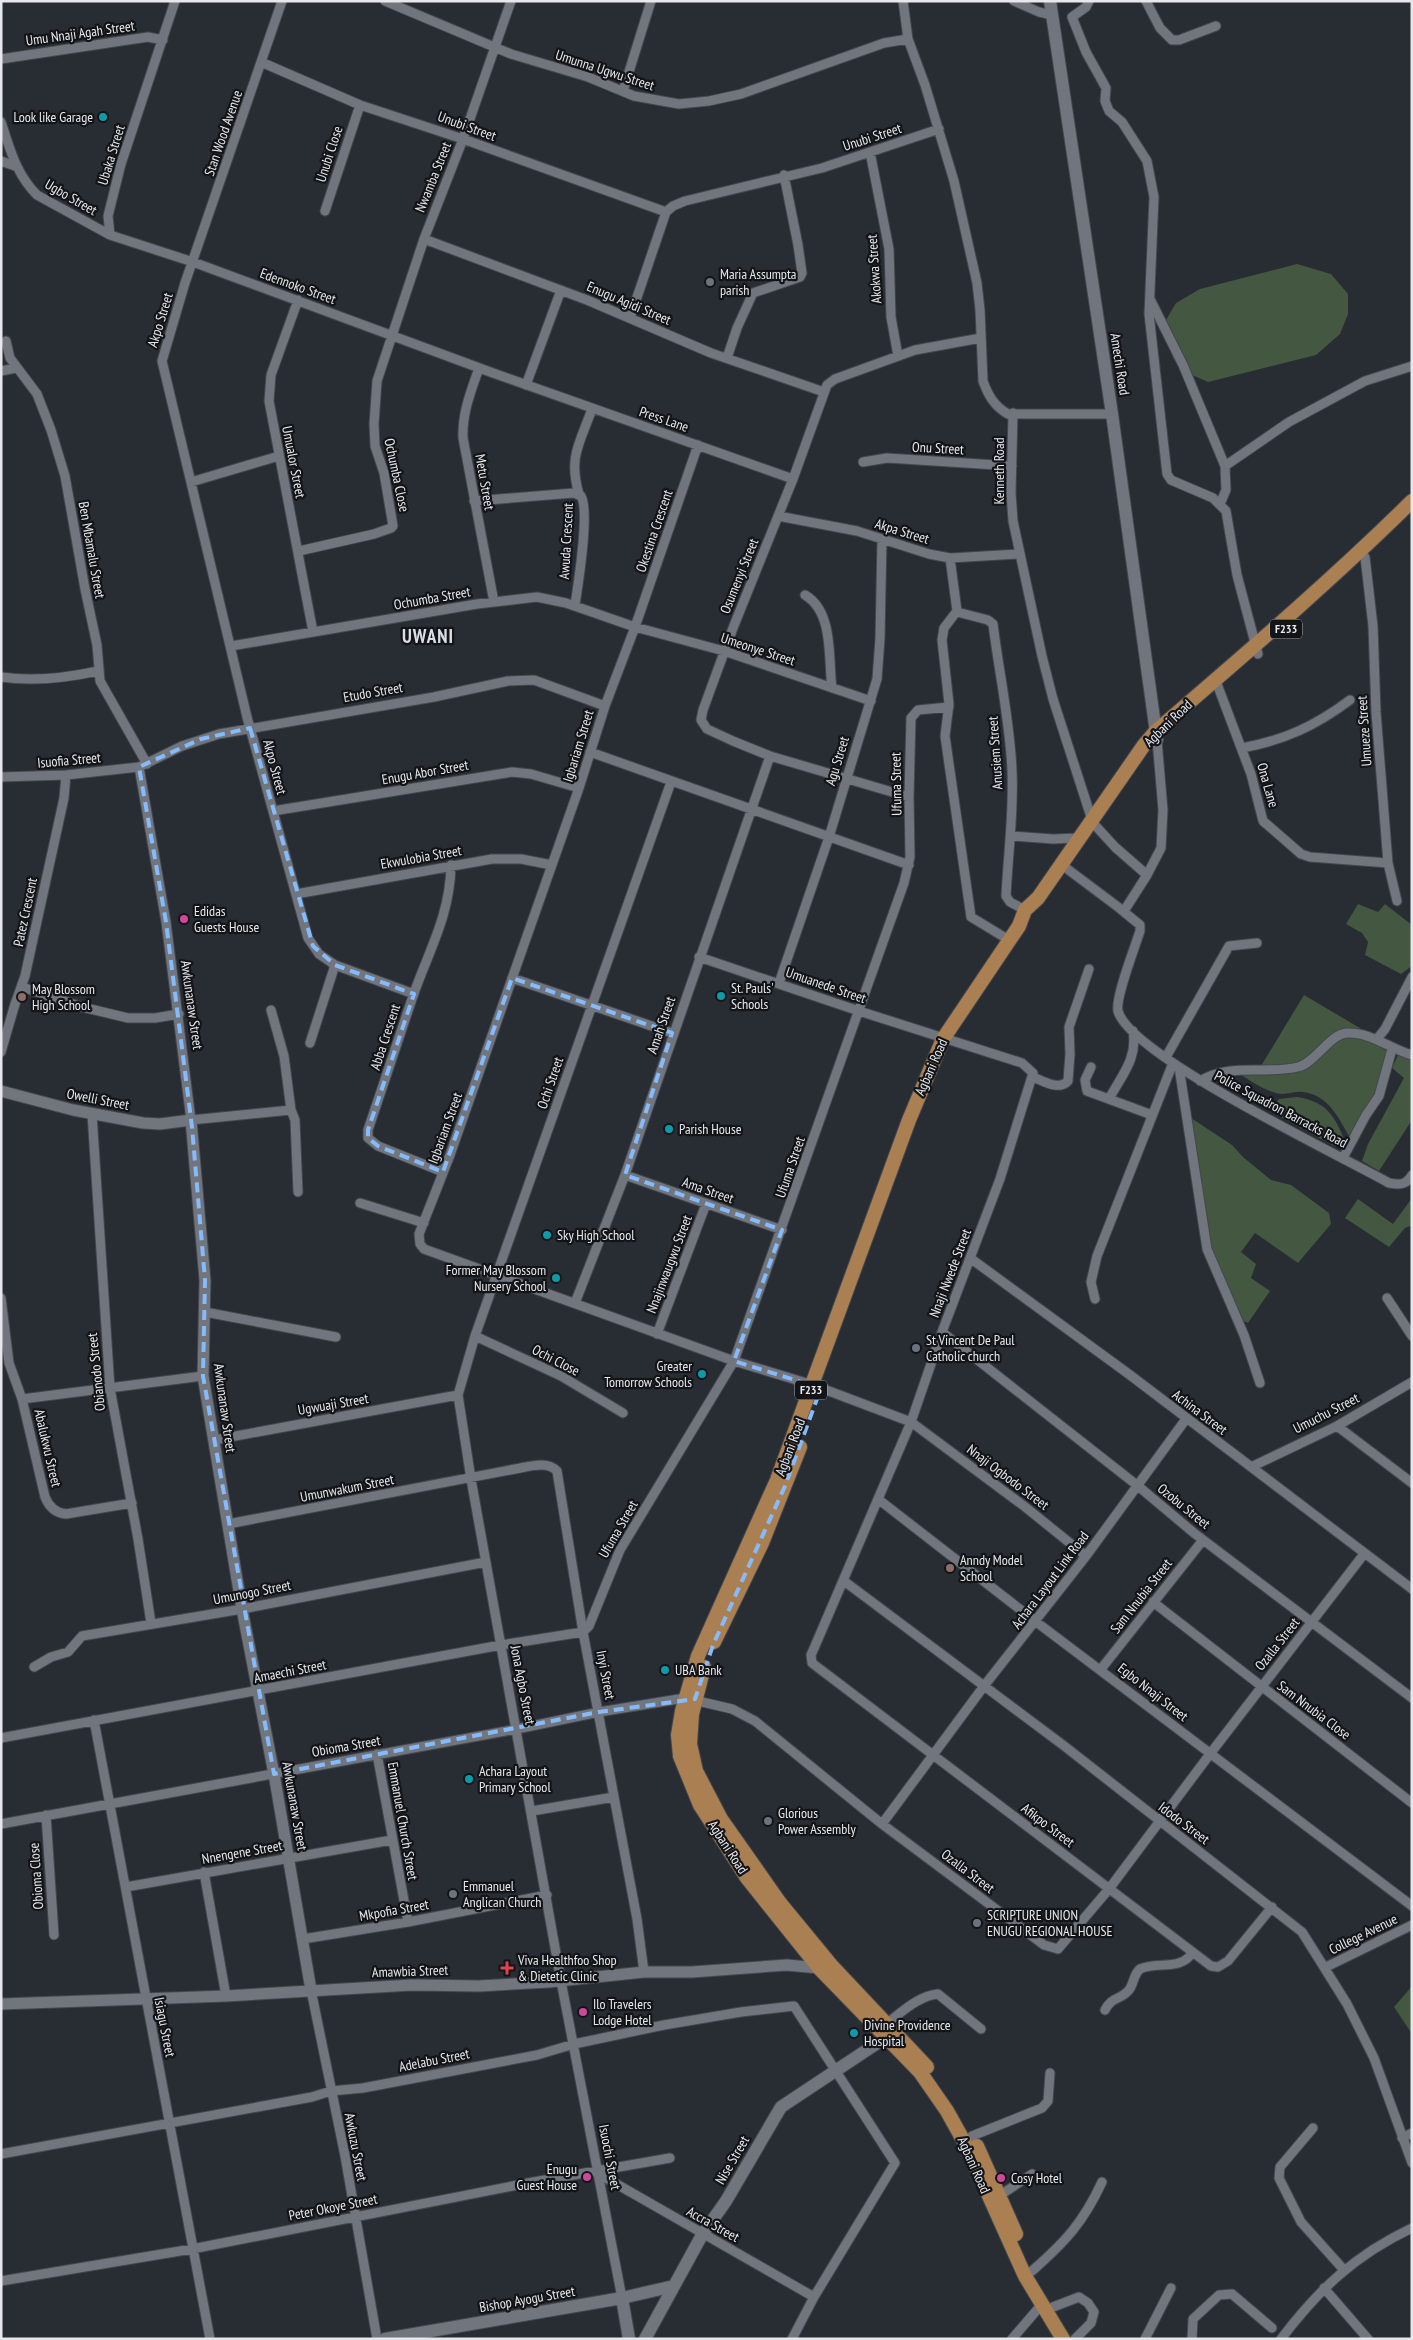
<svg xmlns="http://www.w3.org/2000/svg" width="1413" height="2340" font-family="'PT Sans Narrow',sans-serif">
<rect width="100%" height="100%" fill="#282c33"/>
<path fill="#445740" d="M1297 264 1331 274 1348 294V314L1340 334 1316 355 1208 382 1183 371 1174 360 1166 340V320L1176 303 1200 289Z
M1358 904 1378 912 1385 904 1412 925V966L1401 974 1365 955 1368 942 1362 933 1346 924Z
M1304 995 1370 1034 1341 1031 1303 1062 1291 1065 1261 1066Z
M1344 1036 1374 1041 1388 1051 1375 1095 1349 1136C1338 1117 1328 1095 1303 1092 1294 1091 1285 1096 1276 1093 1261 1089 1248 1079 1235 1071H1285Z
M1398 1055 1412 1060V1120L1379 1171 1362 1161 1368 1144 1404 1078 1392 1068Z
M1297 1097C1327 1102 1334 1115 1345 1141L1336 1147 1277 1115 1272 1109 1279 1099Z
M1191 1118 1232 1145 1243 1157 1271 1180 1291 1185 1329 1213 1331 1224 1298 1263 1255 1233 1241 1252 1256 1264 1251 1278 1270 1291 1248 1323 1239 1319 1207 1246Z
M1412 1198V1228L1410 1226 1405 1228 1389 1247 1345 1218 1358 1199 1393 1224Z
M1412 1986V2034L1394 2007Z"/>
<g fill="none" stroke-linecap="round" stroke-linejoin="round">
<defs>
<path id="minor" d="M282 1 185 283 162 361 247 717 308 938 319 954 335 965 414 994
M385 1 511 54 588 77 634 96 679 104 709 101 741 94 884 43 908 39
M903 1 908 39 925 85 954 181 977 283 980 310 983 381C988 395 994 406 1008 414H1112
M1014 1 1039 12 1052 15
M1089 1 1086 7 1072 17 1086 52 1106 88 1105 101 1109 111 1122 122 1147 161 1154 197 1149 314 1167 474 1171 480 1213 498 1226 511 1237 575 1258 654
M1146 1 1160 28 1172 40H1179L1216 26
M1 59 148 37 163 40
M261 62 360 105 463 139 666 212 673 206 685 201 822 168 939 129
M623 91 651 1
M1 122C10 149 16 174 37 195L110 235 193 262 493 373 793 479
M870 152 889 249 891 317 898 356
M1 161 15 166
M325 211 360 105
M110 235 108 216 121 164 175 1
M424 239 587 300 711 353 824 392
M1150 299 1183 365 1225 466 1226 490 1220 504
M298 300 271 375 269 401 313 632
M630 318 666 212
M6 341 10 358 37 394 51 430 65 476 85 589 97 645 100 681 147 764
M727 358 737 328 753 293 800 277 802 273 798 245 784 175
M479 368C471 391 462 413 463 438L494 602
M1 371 16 368
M526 385 561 290
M1013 413 1011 493 1013 521 1042 656 1053 699 1093 823 1115 847 1147 875 1124 911
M698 445 635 627 605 706 579 788 450 1155 419 1234 420 1244 424 1249 734 1361 813 1385 911 1422 1024 1506 1086 1556
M863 462 887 458 1012 466
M1225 466 1289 422 1365 381 1412 366
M191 482 279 456
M579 494C568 457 580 443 592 409
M474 501 574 493 581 496C590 511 578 585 575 605
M778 516 857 531 929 554 950 558 1019 554
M299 551 374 534 391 528 393 526 384 473 375 446 374 424 377 381 424 239 463 139 511 1
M1365 557 1373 626 1376 712 1388 863 1397 901
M950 558 957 611 944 628 942 640 949 704 945 736 971 917 1009 940
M805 595C834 612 828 658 832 688
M957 612 988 620 993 624C999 673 1010 721 1012 771 1014 813 1008 854 1006 896L1010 902 1025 910
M231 646 477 604 537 597 566 603 635 627 724 651 871 701
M1 677C34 682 66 678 98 671
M1217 684 1251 774 1263 821 1301 854 1310 857 1388 863
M1242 748C1285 740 1315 726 1350 700
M590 752 909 865
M139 767 166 922 191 1120 291 1110 295 1120 298 1192
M1 777 66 775 139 767 182 746 219 734 434 697 508 681 534 680 605 706
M909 797 770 756 733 741 707 729 701 720 703 710 733 628 793 479 827 385 835 379 915 350 981 338
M273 811 512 772 531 774 579 788
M1011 836 1053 839 1079 838
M1066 868 1118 907 1140 925V931C1135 947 1115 998 1118 1011 1130 1056 1342 1156 1389 1183 1400 1185 1406 1185 1412 1175
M1147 875 1161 848 1163 810 1157 740
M296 894 492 859H521L552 865
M699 957 859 1011 1022 1063 1033 1073 1000 1179 942 1332 911 1422 815 1646 811 1655 812 1663 1211 1966 1218 1967 1228 1961 1272 1907
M512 978 672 1033
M779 983 829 837 877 679 880 639 882 539
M22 987 82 1007 128 1018H155L179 1014
M271 1010 284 1056 291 1110
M1377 1039 1385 1029 1412 977
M310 1043 335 965
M1 1052 15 1004 25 976 64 798 66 775
M1166 1057 1229 946 1257 943
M1091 1067 1085 1080 1087 1091 1152 1115
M1179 1067 1207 1249 1244 1335 1260 1383
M1033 1077C1043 1081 1059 1091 1068 1081L1070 1054 1069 1027 1089 969
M1200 1081C1231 1062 1265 1075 1298 1067 1315 1063 1330 1034 1347 1033 1371 1032 1390 1049 1412 1055
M1109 1099C1121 1076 1138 1059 1133 1031
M92 1114 110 1388 138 1539 151 1623
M1343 1158 1366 1115 1379 1096 1392 1049
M443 1172 378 1146 368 1138V1130C383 1086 398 1041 413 996 429 950 450 916 451 865
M625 1175 782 1230
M360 1203 424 1223
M970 1258 1130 1375 1412 1589
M1 1298 9 1363 22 1399 203 1376
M1387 1298 1412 1336
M1095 1299 1091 1282 1097 1256 1173 1063
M575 1303 625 1175 770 756
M205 1312 336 1337
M942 1332 1138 1486 1194 1533 1412 1698
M657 1334 706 1204
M475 1336 561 1376 623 1413
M22 1399 45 1497C49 1507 55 1513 66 1514L132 1503
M1337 1426 1412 1483
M214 1440 458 1395
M1251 1467 1337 1426 1412 1382
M878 1499 1035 1621 1412 1906
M228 1524 515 1469C528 1467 547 1460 557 1471L583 1632 637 1919 644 1972
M844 1581 1063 1745 1302 1932 1347 2004 1374 2058 1412 2163
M1153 1602 1412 1803
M34 1667 51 1657 68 1652 82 1636 242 1609 486 1562
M1101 1669 1203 1540
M94 1720 210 2339
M1 1738 501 1645 583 1632 589 1626 620 1550 734 1361 904 883 910 857 909 797 911 718 918 710 949 707
M377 1754 408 1922
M532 1811 614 1797
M46 1815 54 1935
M1 1824 517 1729 599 1712 685 1698 732 1709 755 1721 882 1824 1044 1945 1058 1949 1109 1889 1210 1754 1364 1554
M882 1824 984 1686 1086 1556 1186 1419
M204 1872 226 1996
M126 1887 392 1840
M303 1939 408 1922 547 1895
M1326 1967 1412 1925
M311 1990 345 2156 377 2339
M1105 2010C1112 1996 1121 2000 1129 1990 1134 1984 1133 1975 1140 1969 1156 1961 1181 1971 1192 1953
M886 2024C902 2012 918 1996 938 1994L981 2029
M1313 2128 1280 2167 1279 2178 1301 2222 1344 2270
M972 2136 1042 2108 1048 2101 1050 2073
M1402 2138 1412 2133
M1 2154 312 2097 331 2091 363 2088 537 2055 574 2044 664 2025 741 2012 794 2006 895 2163 814 2297 792 2339
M599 2174 814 2297
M999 2196 1032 2174
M1032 2271C1065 2242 1083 2223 1102 2182
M1 2281 192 2249 528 2183 670 2158
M1324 2288 1368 2339
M622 2298 561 1981 471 1479 458 1395 475 1336 671 782
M1053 2307 1079 2297 1088 2303 1094 2312 1091 2323 1075 2339
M1012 2339 1042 2304
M1145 2339 1171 2288
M1192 2339 1193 2319 1219 2295 1232 2294 1272 2328
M1281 2339C1319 2289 1355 2255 1412 2228"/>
<path id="tertiary" d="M1 1091 73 1110 143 1123 160 1124 191 1120 205 1280 203 1376 242 1609 274 1774 311 1990
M1 2004 226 1996 412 1985 479 1986 549 1982 644 1972H692L787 1965 819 1968 825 1967"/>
<path id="secondary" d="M1050 1 1112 414 1157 740
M622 2298 629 2339
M385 2339 622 2298 674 2286
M645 2339 702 2235 726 2201 781 2107 894 2032"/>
<path id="primary" d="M714 1642 762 1543 800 1447
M704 1667 692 1714 690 1744 696 1771 721 1819 780 1903 831 1965 927 2067
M977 2146 1016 2234
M1063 2339 1025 2276 967 2147 947 2111 920 2072 819 1968 747 1878 700 1805 680 1756 678 1735 682 1711 698 1656 777 1480 909 1120 943 1039 1019 926 1025 910 1038 898 1144 745 1156 731C1243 656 1330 582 1412 501"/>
</defs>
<use href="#minor" stroke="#44474d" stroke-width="11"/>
<use href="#tertiary" stroke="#44474d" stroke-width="13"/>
<use href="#secondary" stroke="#44474d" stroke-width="14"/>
<use href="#primary" stroke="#44474d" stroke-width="16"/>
<use href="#minor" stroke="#71757d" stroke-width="9"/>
<use href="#tertiary" stroke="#71757d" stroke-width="11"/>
<use href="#secondary" stroke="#71757d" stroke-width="12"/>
<use href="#primary" stroke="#aa7f52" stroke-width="14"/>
</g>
<path fill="none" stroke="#86bbfb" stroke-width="4" stroke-dasharray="10 6" stroke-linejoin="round" d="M250 728 313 946 335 965 414 994 368 1130V1138L378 1146 443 1172 512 978 672 1033 625 1175 782 1230 734 1361 821 1388 785 1486 713 1645 695 1699 599 1712 274 1774 203 1376 205 1280 192 1127 166 922 139 767 201 739Z"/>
<g fill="#0f9aa8" stroke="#131417" stroke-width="2">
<circle cx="103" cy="117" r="5"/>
<circle cx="721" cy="996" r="5"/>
<circle cx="669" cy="1129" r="5"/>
<circle cx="547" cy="1235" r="5"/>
<circle cx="556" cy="1278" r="5"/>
<circle cx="702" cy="1374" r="5"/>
<circle cx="665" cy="1670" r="5"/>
<circle cx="469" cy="1779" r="5"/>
<circle cx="854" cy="2033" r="5"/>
</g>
<g fill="#6b7280" stroke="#131417" stroke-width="2">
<circle cx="710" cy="282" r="5"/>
<circle cx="916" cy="1348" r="5"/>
<circle cx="768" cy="1821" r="5"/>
<circle cx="453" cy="1894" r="5"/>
<circle cx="977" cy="1923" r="5"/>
</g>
<g fill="#d1479c" stroke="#131417" stroke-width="2">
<circle cx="184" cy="919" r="5"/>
<circle cx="583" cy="2012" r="5"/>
<circle cx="587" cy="2177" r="5"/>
<circle cx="1001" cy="2178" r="5"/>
</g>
<g fill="#8d6e63" stroke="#131417" stroke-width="2">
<circle cx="22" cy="997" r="5"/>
<circle cx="950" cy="1568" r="5"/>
</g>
<path fill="#e0444e" stroke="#131417" stroke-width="2" d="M504.5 1960.5h5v5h5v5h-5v5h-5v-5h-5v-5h5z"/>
<g text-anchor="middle" stroke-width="4.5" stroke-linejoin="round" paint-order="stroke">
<g fill="#131417" stroke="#a7a8ad" stroke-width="1">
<rect x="1270" y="619.5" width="32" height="19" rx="4"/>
<rect x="795" y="1380.5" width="32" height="19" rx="4"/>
</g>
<g font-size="12" font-weight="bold" fill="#e6e8ed">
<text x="1286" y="633">F233</text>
<text x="811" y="1394">F233</text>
</g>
<g font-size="14" fill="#e6e8ed" stroke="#131417">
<text transform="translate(80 33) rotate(-8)" y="5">Umu Nnaji Agah Street</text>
<text transform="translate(605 70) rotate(18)" y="5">Umunna Ugwu Street</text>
<text transform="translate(467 126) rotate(20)" y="5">Unubi Street</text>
<text transform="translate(223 133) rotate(-71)" y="5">Stan Wood Avenue</text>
<text transform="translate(872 137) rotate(-18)" y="5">Unubi Street</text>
<text transform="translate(329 154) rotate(-72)" y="5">Unubi Close</text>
<text transform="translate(111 155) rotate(-73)" y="5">Ubaka Street</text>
<text transform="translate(433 177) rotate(-68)" y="5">Nwamba Street</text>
<text transform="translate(71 197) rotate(30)" y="5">Ugbo Street</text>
<text transform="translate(874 269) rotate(-94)" y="5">Akokwa Street</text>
<text transform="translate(298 286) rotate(20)" y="5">Edennoko Street</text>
<text transform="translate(629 303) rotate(23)" y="5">Enugu Agidi Street</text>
<text transform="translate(160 320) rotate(-73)" y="5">Akpo Street</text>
<text transform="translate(1120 364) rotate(81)" y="5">Amechi Road</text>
<text transform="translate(664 419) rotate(19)" y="5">Press Lane</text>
<text transform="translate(938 448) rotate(3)" y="5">Onu Street</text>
<text transform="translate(294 462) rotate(79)" y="5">Umualor Street</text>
<text transform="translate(999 471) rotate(-90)" y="5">Kenneth Road</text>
<text transform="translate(397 475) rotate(78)" y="5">Ochumba Close</text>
<text transform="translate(485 482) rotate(80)" y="5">Metu Street</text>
<text transform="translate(654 531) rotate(-71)" y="5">Okestina Crescent</text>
<text transform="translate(902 531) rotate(17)" y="5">Akpa Street</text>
<text transform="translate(566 541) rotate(-87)" y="5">Awuda Crescent</text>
<text transform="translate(92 550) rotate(80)" y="5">Ben Mbamalu Street</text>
<text transform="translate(739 576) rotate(-68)" y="5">Osumenyi Street</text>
<text transform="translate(432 598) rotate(-10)" y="5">Ochumba Street</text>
<text transform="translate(758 649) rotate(18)" y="5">Umeonye Street</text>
<text transform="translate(373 692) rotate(-10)" y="5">Etudo Street</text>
<text transform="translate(1168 723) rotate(-44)" y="5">Agbani Road</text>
<text transform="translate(1364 731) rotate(-94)" y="5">Umueze Street</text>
<text transform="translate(578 746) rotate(-73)" y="5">Igbariam Street</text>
<text transform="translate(995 753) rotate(-94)" y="5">Anusiem Street</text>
<text transform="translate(69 760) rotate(-5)" y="5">Isuofia Street</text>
<text transform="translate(837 761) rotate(-73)" y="5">Agu Street</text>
<text transform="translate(275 767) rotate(75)" y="5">Akpo Street</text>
<text transform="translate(425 772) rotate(-10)" y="5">Enugu Abor Street</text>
<text transform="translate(896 784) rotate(-91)" y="5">Ufuma Street</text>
<text transform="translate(1268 785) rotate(74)" y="5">Ona Lane</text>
<text transform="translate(421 857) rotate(-10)" y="5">Ekwulobia Street</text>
<text transform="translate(25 912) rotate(-78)" y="5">Patez Crescent</text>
<text transform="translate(826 985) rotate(19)" y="5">Umuanede Street</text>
<text transform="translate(192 1005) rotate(82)" y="5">Awkunanaw Street</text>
<text transform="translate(661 1025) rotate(-71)" y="5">Amah Street</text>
<text transform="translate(385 1037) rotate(-72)" y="5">Abba Crescent</text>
<text transform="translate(931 1067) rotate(-66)" y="5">Agbani Road</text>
<text transform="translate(550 1083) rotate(-71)" y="5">Ochi Street</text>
<text transform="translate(98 1099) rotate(11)" y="5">Owelli Street</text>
<text transform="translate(1281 1109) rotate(28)" y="5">Police Squadron Barracks Road</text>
<text transform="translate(445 1128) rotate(-70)" y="5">Igbariam Street</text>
<text transform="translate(790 1167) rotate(-71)" y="5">Ufuma Street</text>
<text transform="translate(708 1190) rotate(19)" y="5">Ama Street</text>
<text transform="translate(669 1264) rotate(-69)" y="5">Nnajinwaugwu Street</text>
<text transform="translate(950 1273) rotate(-69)" y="5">Nnaji Nwede Street</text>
<text transform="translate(556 1360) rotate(27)" y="5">Ochi Close</text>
<text transform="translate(96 1372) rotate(-96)" y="5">Obianodo Street</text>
<text transform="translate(333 1404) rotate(-10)" y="5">Ugwuaji Street</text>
<text transform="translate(225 1408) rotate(82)" y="5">Awkunanaw Street</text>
<text transform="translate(1200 1412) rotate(37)" y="5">Achina Street</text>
<text transform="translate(1326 1413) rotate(-27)" y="5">Umuchu Street</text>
<text transform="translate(790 1447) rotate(-69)" y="5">Agbani Road</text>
<text transform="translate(48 1448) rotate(77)" y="5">Abalukwu Street</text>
<text transform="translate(1008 1477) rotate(37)" y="5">Nnaji Ogbodo Street</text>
<text transform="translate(347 1488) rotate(-11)" y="5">Umunwakum Street</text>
<text transform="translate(1184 1506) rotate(39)" y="5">Ozobu Street</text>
<text transform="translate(618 1529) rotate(-60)" y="5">Ufuma Street</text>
<text transform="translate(1050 1580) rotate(-53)" y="5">Achara Layout Link Road</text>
<text transform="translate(252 1592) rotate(-11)" y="5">Umunogo Street</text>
<text transform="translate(1141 1596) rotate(-52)" y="5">Sam Nnubia Street</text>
<text transform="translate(1277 1644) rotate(-52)" y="5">Ozalla Street</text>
<text transform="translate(290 1671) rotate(-11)" y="5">Amaechi Street</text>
<text transform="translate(606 1675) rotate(79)" y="5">Inyi Street</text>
<text transform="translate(523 1685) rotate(79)" y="5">Jona Agbo Street</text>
<text transform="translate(1153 1692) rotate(38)" y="5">Egbo Nnaji Street</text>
<text transform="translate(1314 1710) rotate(37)" y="5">Sam Nnubia Close</text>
<text transform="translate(346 1746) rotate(-10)" y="5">Obioma Street</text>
<text transform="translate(295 1806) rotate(80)" y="5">Awkunanaw Street</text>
<text transform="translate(403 1821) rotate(80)" y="5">Emmanuel Church Street</text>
<text transform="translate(1184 1823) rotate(37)" y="5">Idodo Street</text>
<text transform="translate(1048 1825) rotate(37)" y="5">Afikpo Street</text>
<text transform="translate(728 1847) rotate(57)" y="5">Agbani Road</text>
<text transform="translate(242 1852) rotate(-10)" y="5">Nnengene Street</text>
<text transform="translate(968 1871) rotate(37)" y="5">Ozalla Street</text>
<text transform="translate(36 1876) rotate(-94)" y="5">Obioma Close</text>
<text transform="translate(394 1910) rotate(-10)" y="5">Mkpofia Street</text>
<text transform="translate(1363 1934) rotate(-26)" y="5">College Avenue</text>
<text transform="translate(410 1971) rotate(-2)" y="5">Amawbia Street</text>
<text transform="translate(165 2027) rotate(79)" y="5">Isiagu Street</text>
<text transform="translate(434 2060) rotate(-11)" y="5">Adelabu Street</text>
<text transform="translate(356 2147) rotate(79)" y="5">Awkuzu Street</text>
<text transform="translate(610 2157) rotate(79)" y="5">Isuochi Street</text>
<text transform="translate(732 2160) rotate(-60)" y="5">Nise Street</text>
<text transform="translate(974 2165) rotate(66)" y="5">Agbani Road</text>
<text transform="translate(333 2207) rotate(-11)" y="5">Peter Okoye Street</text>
<text transform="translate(713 2224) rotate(29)" y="5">Accra Street</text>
<text transform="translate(527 2299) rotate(-10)" y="5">Bishop Ayogu Street</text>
</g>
<g font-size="14" fill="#e6e8ed" stroke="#131417" text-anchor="start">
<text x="93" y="122" text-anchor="end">Look like Garage</text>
<text x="720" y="279">Maria Assumpta<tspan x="720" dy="16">parish</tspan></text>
<text x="194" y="916">Edidas<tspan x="194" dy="16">Guests House</tspan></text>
<text x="731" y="993">St. Pauls'<tspan x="731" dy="16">Schools</tspan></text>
<text x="32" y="994">May Blossom<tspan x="32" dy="16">High School</tspan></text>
<text x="679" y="1134">Parish House</text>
<text x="557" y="1240">Sky High School</text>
<text x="546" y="1275" text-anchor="end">Former May Blossom<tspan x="546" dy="16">Nursery School</tspan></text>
<text x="926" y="1345">St Vincent De Paul<tspan x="926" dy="16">Catholic church</tspan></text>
<text x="692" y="1371" text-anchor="end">Greater<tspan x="692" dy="16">Tomorrow Schools</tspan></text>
<text x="960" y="1565">Anndy Model<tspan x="960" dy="16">School</tspan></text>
<text x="675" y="1675">UBA Bank</text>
<text x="479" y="1776">Achara Layout<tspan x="479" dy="16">Primary School</tspan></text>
<text x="778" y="1818">Glorious<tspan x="778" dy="16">Power Assembly</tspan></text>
<text x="463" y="1891">Emmanuel<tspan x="463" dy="16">Anglican Church</tspan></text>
<text x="987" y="1920">SCRIPTURE UNION<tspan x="987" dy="16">ENUGU REGIONAL HOUSE</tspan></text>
<text x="518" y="1965">Viva Healthfoo Shop<tspan x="518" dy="16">&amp; Dietetic Clinic</tspan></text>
<text x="593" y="2009">Ilo Travelers<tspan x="593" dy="16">Lodge Hotel</tspan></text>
<text x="864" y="2030">Divine Providence<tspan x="864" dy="16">Hospital</tspan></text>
<text x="577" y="2174" text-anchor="end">Enugu<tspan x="577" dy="16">Guest House</tspan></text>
<text x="1011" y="2183">Cosy Hotel</text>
</g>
<g font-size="19" font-weight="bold" letter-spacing="1" fill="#d9dee7" stroke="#131417">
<text x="428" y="643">UWANI</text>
</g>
</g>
<rect width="1413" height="2340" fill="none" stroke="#e6e8ed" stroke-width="5"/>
</svg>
